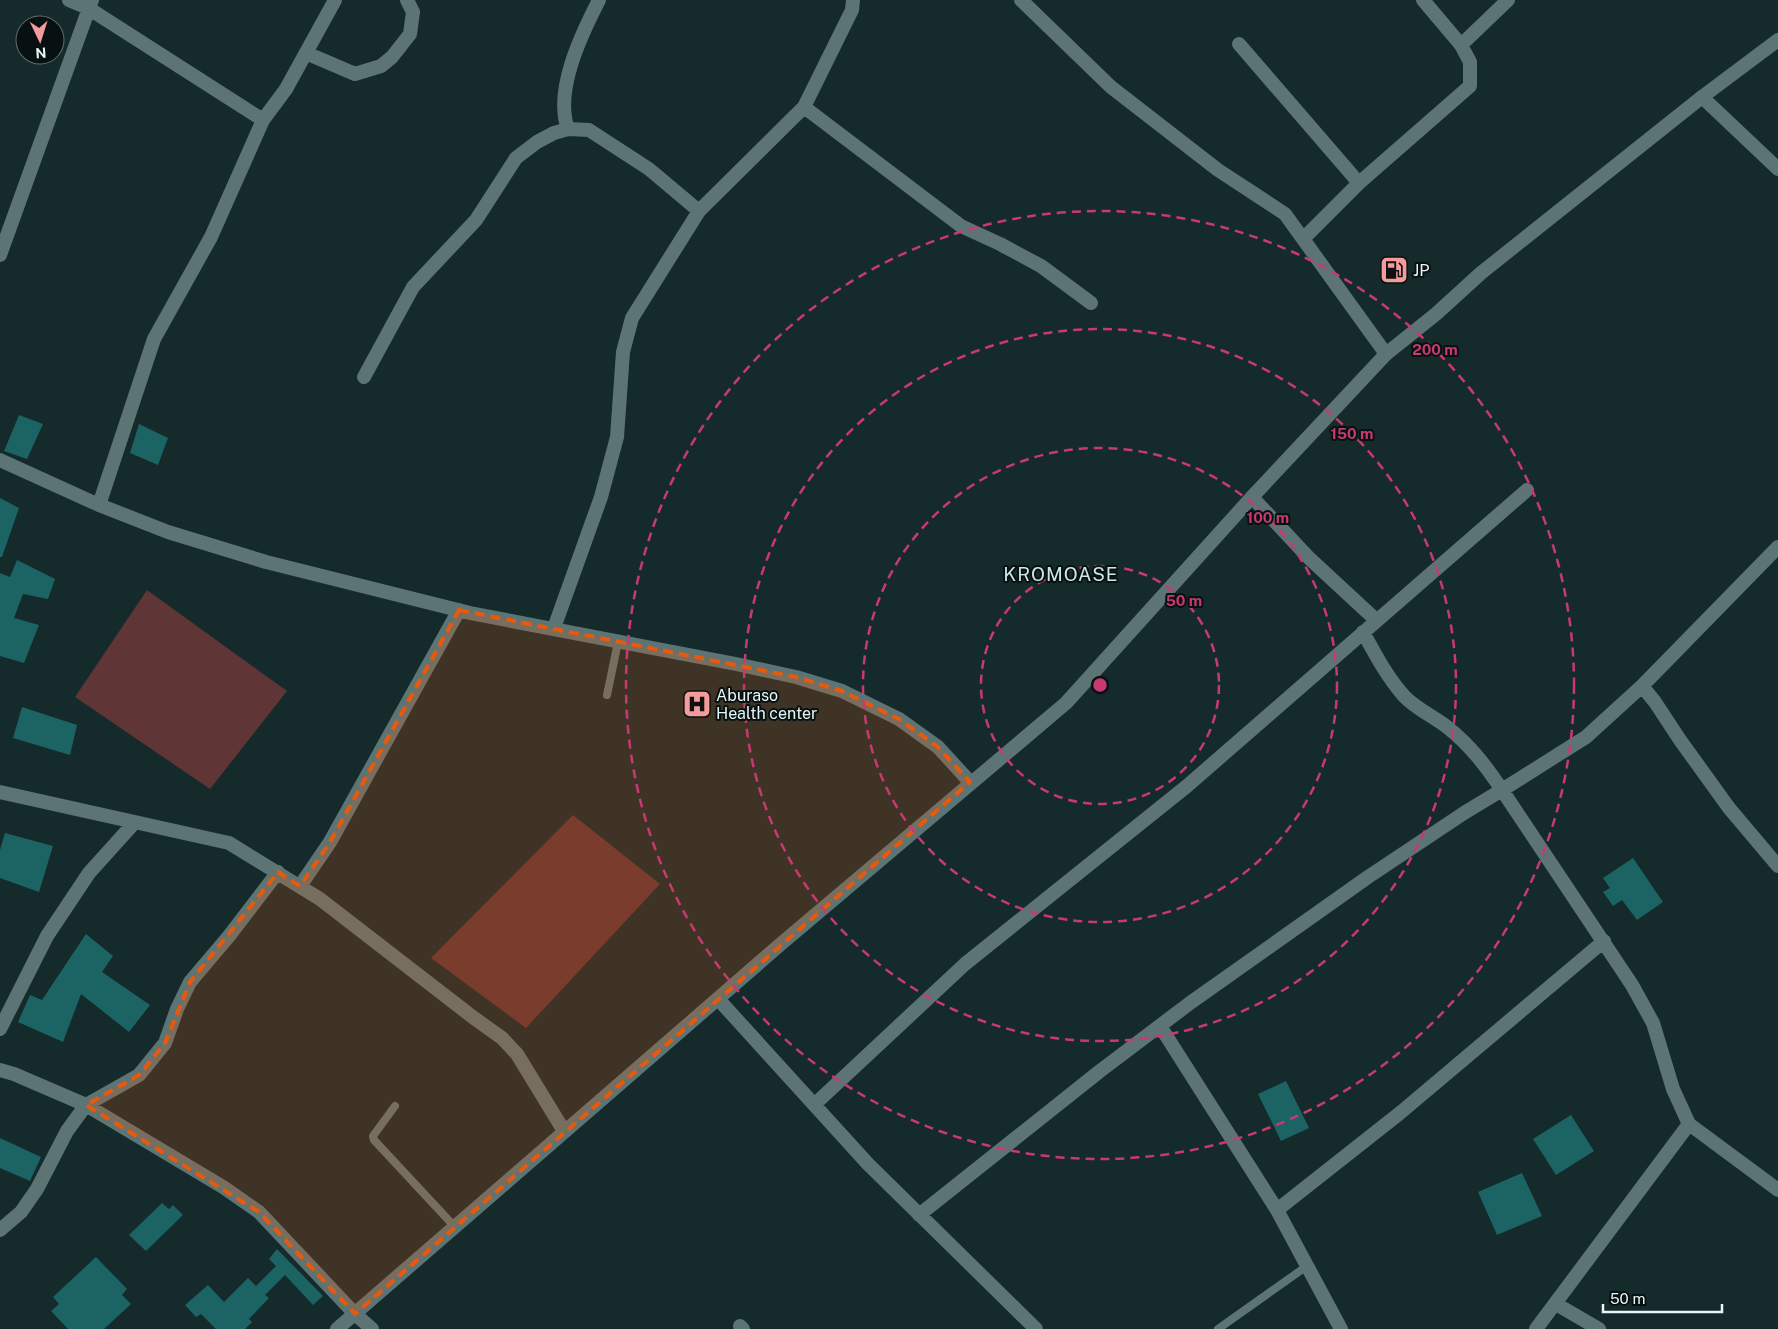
<svg xmlns="http://www.w3.org/2000/svg" width="1778" height="1329" font-family="'Public Sans',sans-serif">
<rect width="100%" height="100%" fill="#152a2b"/>
<path fill="#5f3535" d="M147 590 287 691 210 789 75 697Z
M573 815 660 884 526 1028 431 958Z"/>
<path fill="#1c6364" d="M19 415 43 424 27 459 4 451Z
M139 424 168 438 158 465 130 453Z
M0 498 19 508 2 557H0Z
M17 560 55 579 48 599 23 594 14 618 39 625 24 663 0 656V573L10 577Z
M22 707 77 725 70 755 13 738Z
M5 833 53 846 39 892 0 878V850Z
M1633 858 1663 902 1637 920 1622 900 1613 906 1603 892 1610 888 1603 878Z
M86 934 113 956 102 972 150 1005 129 1032 81 994 63 1042 18 1022 30 995 42 1000Z
M1286 1081 1309 1128 1281 1141 1258 1094Z
M1571 1115 1594 1151 1556 1175 1533 1139Z
M0 1138 41 1157 30 1181 0 1168Z
M1522 1173 1542 1216 1497 1235 1478 1192Z
M162 1203 169 1209 173 1205 183 1215 146 1251 129 1235Z
M277 1249 323 1296 313 1305 285 1275 265 1295 269 1298 249 1319 252 1322 245 1329H216L201 1314 196 1317 185 1305 208 1285 224 1302 248 1278 256 1286 276 1266 269 1259Z
M96 1257 127 1289 122 1295 131 1304 104 1329H68L51 1311 59 1304 53 1297Z"/>
<g fill="none" stroke-linecap="round" stroke-linejoin="round">
<path stroke="#5d7475" stroke-width="8" d="M607 695 618 642
M395 1106 373 1136 374 1140 454 1226
M1218 1329 1307 1266"/>
<path stroke="#5d7475" stroke-width="14" d="M69 0 88 8 263 120
M1021 0 1111 87 1218 170 1285 214 1386 354
M1239 44 1359 183
M1461 45 1508 0
M306 53 355 74 381 66 392 57 410 34 413 12 407 0
M1702 97 1778 169
M804 107 961 226 1000 244 1041 266 1091 303
M568 129C554 91 581 35 599 0
M1303 239 1359 183 1470 86V62L1461 45 1423 0
M0 255 92 0
M364 377 413 287 476 220 516 158 537 142 554 133 568 129 589 130 649 169 699 211
M0 460 99 505 168 532 266 562 470 613 736 664 796 677 842 691 899 719 938 747 970 782
M1252 497 1309 558 1376 620
M99 505 154 339 211 237 263 120 286 89 335 0
M554 628 601 497 617 437 623 352 632 318 699 211 804 107 852 10 853 0
M1363 632C1375 654 1387 677 1404 696 1416 709 1433 716 1447 727 1470 745 1486 766 1502 790L1586 737 1642 686 1778 547
M1642 686 1655 702 1680 740 1729 808 1778 866
M0 792 229 843 320 899 474 1018 502 1038 517 1054 564 1131
M300 886 330 842 459 610
M719 1000 868 1164 1036 1329
M1160 1026 1277 1210 1341 1329
M0 1029 47 936 89 873 135 822
M0 1070 14 1074 86 1105 223 1187 259 1212 355 1314 372 1329
M815 1104 965 964 1187 786 1527 490
M1277 1210 1400 1113 1604 941
M919 1215 1100 1071 1190 1003 1368 877 1464 813 1502 790 1632 985 1653 1023 1673 1089 1689 1124 1778 1190
M0 1230 21 1212 37 1189 67 1131 86 1105 139 1075 165 1043 177 1009 190 982 229 936 278 872
M1556 1304 1599 1329
M740 1326 743 1329
M1536 1329 1689 1124"/>
<path stroke="#5d7475" stroke-width="14" d="M337 1329 782 943 1066 703 1252 497 1386 354 1436 314 1481 273 1702 97 1778 40"/>
</g>
<path fill="#e8590c" fill-opacity="0.2" stroke="#e8590c" stroke-width="4" stroke-dasharray="10 6" stroke-linejoin="round" d="M459 610 796 677 842 691 899 719 938 747 970 782 355 1314 259 1212 86 1105 139 1075 165 1043 190 982 278 872 300 886 330 842Z"/>
<g fill="none" stroke="#c83972" stroke-width="2.5" stroke-dasharray="9 6">
<circle cx="1100" cy="685" r="119"/>
<circle cx="1100" cy="685" r="237"/>
<circle cx="1100" cy="685" r="356"/>
<circle cx="1100" cy="685" r="474"/>
</g>
<defs>
<symbol id="fuel-square" viewBox="-11 -11 22 22"><rect x="-9" y="-9" width="18" height="18" rx="4" fill="#f59b9b" stroke="#081111"/><path d="M-5.5-6h7V0h2V4h1.3V-2.5L3-4.5l.8-.8L6-3V5H2.5V1h-1V6h-7ZM-4.2-4.7v3.2H.2V-4.7Z" fill="#111"/></symbol>
<symbol id="hospital-square" viewBox="-11 -11 22 22"><rect x="-9" y="-9" width="18" height="18" rx="4" fill="#f59b9b" stroke="#081111"/><path d="M-5-5h3v3.5h4V-5h3V5h-3V1.5h-4V5h-3Z" fill="#111"/></symbol>
</defs>
<g fill-rule="evenodd">
<use href="#fuel-square" x="1378" y="254" width="32" height="32"/>
<use href="#hospital-square" x="681" y="688" width="32" height="32"/>
</g>
<g text-anchor="middle" stroke-width="4" stroke-linejoin="round" paint-order="stroke">
<g font-size="16" fill="#e9f6f6" stroke="#081111" text-anchor="start">
<text x="1413" y="276">JP</text>
<text x="716" y="701">Aburaso<tspan x="716" dy="18">Health center</tspan></text>
</g>
<g font-size="19" letter-spacing="1" fill="#cde7e7" stroke="#081111">
<text x="1061" y="581">KROMOASE</text>
</g>
</g>
<circle cx="1100" cy="685" r="8" fill="#c83972" stroke="#081111" stroke-width="2.5"/>
<g font-size="15" text-anchor="middle" font-weight="bold" fill="#c83972" stroke="#081111" stroke-width="4" stroke-linejoin="round" paint-order="stroke">
<text x="1435" y="355">200 m</text>
<text x="1352" y="439">150 m</text>
<text x="1268" y="523">100 m</text>
<text x="1184" y="606">50 m</text>
</g>
<g transform="translate(40 40) rotate(176)"><circle r="24" fill="#081111" stroke="#626d6d"/>
<path d="M0-4L9 19L0 12L-9 19Z" fill="#f59b9b"/>
<text y="-8" font-size="14" font-weight="bold" text-anchor="middle" fill="#e9f6f6">N</text>
</g>
<path d="M1603 1304v8h119v-8" fill="none" stroke="#e9f6f6" stroke-width="2.5"/>
<text x="1610" y="1304" font-size="15" fill="#e9f6f6" stroke="#081111" stroke-width="4" paint-order="stroke">50 m</text>
</svg>
